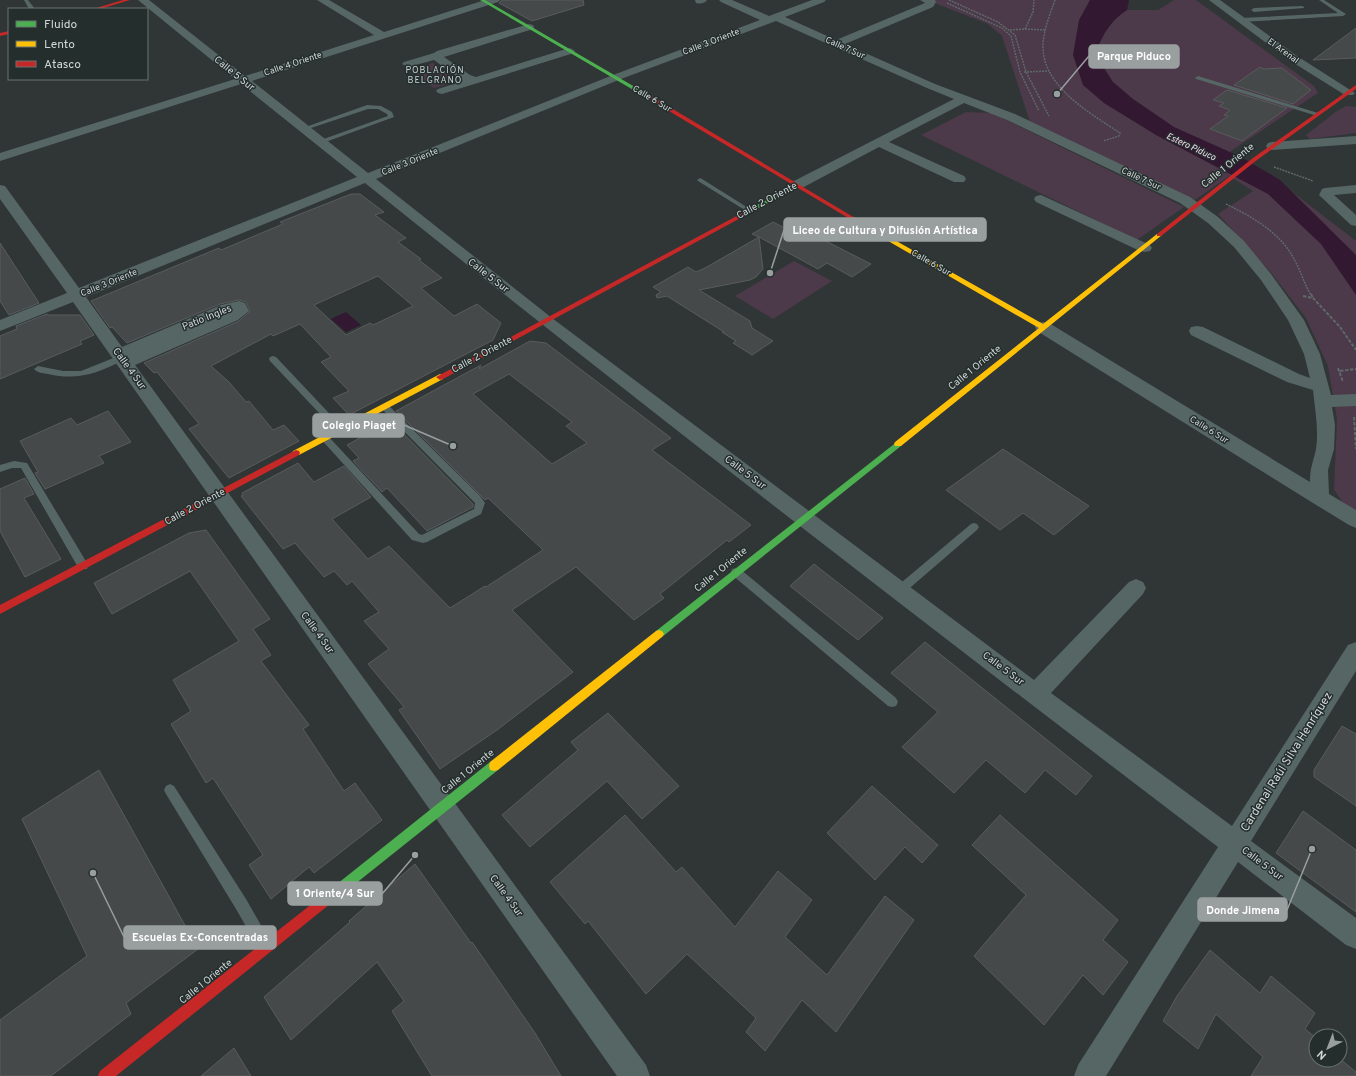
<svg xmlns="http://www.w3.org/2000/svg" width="1356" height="1076" viewBox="0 0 1356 1076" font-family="Overpass,sans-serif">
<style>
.green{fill:#4c394a}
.water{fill:#321830}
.building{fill:#454949;stroke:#585c5c;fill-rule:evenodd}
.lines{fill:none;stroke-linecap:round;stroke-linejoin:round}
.path-far1{stroke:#5e6968;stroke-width:1.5;stroke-dasharray:2 1;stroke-linecap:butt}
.path{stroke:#5e6968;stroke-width:2;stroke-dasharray:3.5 1.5;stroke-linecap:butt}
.lane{fill:#556664;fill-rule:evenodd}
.street{fill:#556664;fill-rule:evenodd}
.fast{fill:#4caf50;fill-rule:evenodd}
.slow{fill:#ffc107;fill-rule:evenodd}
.jam{fill:#c62828;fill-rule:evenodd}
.labels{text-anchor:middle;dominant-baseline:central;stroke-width:3;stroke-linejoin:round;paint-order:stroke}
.far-street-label{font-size:9px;fill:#d1d7d7;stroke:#242e2d}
.far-neighbourhood-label{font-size:9px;letter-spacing:1px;fill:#c5d2d1;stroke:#242e2d}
.far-water-label{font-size:9px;font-style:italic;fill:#fbd7f5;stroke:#242e2d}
.street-label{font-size:10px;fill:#d1d7d7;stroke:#242e2d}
.near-street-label{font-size:12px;fill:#d1d7d7;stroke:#242e2d}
.leader{fill:none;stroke:#999f9e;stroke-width:1.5}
.callout-dot{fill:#999f9e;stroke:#242e2d;stroke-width:1.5}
.callout{fill:#999f9e;stroke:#999f9e;stroke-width:1.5}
.callout-label{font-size:11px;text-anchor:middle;font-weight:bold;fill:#fff}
</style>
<rect width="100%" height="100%" fill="#303635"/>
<g class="green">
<polygon points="927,0 1117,0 1105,12 1093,42 1090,61 1106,87 1129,102 1112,88 1097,62 1094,48 1099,38 1118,16 1127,10 1158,10 1174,0 1196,0 1314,86 1318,93 1228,153 1218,149 1281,183 1356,241 1356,511 1344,504 1334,490 1337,419 1328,366 1306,318 1272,274 1218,214 1253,191 1229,176 1195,200 1030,122 1002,36 988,24"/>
<polygon points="433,63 459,81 434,88 409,70"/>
<polygon points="1346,106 1356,107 1356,133 1310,139 1306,135 1337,111"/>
<polygon points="966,112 992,113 1184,207 1137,240 921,135"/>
<polygon points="794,261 832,281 773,319 735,296"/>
</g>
<g class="water">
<path d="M 1090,0 L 1129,0 L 1127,10 C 1109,22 1103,35 1095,54 L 1113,82 L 1133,99 L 1174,127 L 1241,157 L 1280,180 L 1356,255 L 1356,295 L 1321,244 L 1268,194 L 1156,135 L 1104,103 L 1083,85 L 1073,55 L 1079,20 Z"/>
<polygon points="346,312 361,325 346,332 331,319"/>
</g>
<g class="building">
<polygon points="502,0 583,0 584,5 532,21 499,3"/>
<polygon points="1356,28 1356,58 1313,60"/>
<polygon points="1260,67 1263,69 1282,68 1311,90 1293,104 1234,85"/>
<polygon points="1227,90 1287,108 1242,141 1210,129 1228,116 1224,115 1230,110 1219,106 1224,103 1213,100"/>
<path d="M 351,194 L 360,194 L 384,212 L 375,215 L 406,238 L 398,242 L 421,259 L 419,260 L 442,278 L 421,288 L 454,316 L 477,304 L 501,323 L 493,340 L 349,415 L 333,398 L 349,391 L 321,362 L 331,357 L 300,324 L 273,336 L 271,334 L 211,366 L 229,382 L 246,402 L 249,401 L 273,430 L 284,425 L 299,441 L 229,478 L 189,429 L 199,424 L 157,372 L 154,373 L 144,363 L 239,321 L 250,311 L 246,302 L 239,300 L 220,304 L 127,343 L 112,327 L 110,328 L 91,301 L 219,248 L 221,250 L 283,224 L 280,222 ZM 378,276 L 413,306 L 373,325 L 370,323 L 346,335 L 314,305 Z"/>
<polygon points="773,222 789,230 796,226 871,264 852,277 827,263 818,269 759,237 763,269 756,277 750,280 699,290 745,318 750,321 752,328 773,341 752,355 733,343 736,341 722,332 724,332 667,296 657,298 656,295 661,292 653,287 688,267 696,272 705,268 759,237 752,234"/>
<polygon points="0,243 39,303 9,315 0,301"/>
<polygon points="47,314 48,315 80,315 94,335 80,341 82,344 0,379 0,336 17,329 16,326"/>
<path d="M 530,341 L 546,343 L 671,438 L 652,450 L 751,525 L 729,542 L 727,540 L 660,594 L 664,598 L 634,620 L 576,567 L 512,610 L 573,672 L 497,730 L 440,769 L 399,710 L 404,707 L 368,664 L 389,649 L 364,621 L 379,612 L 352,581 L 347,585 L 334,571 L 324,577 L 295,543 L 283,549 L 241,496 L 243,495 L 242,493 L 298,463 L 314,482 L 344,466 L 371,497 L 332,519 L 368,559 L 389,546 L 450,608 L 485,586 L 486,587 L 543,550 L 488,498 L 485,500 L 396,411 L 481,365 L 479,369 ZM 509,374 L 572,422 L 566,426 L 587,443 L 552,464 L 473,394 Z"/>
<polygon points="108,411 131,442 99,456 104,463 45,489 35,473 38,472 20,441 71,418 77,425"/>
<polygon points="386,416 473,504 473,507 427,531 387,488 382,492 353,461 359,458 347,445 367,434 362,429"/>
<polygon points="1003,449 1089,506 1054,535 1023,513 1000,530 946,490"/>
<polygon points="25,478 34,494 24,498 61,559 25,577 0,531 0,489"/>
<polygon points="206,530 270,619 253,629 271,655 261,661 309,725 303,729 344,791 355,783 382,820 314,873 309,867 271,899 249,865 263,855 213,778 206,783 171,724 191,711 173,680 239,641 190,571 112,614 94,583 189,533"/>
<polygon points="814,564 883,618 858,640 790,586"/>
<polygon points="925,642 1092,776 1076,795 1045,770 1025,793 986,760 954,793 902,747 938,712 891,673"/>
<polygon points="608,713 679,786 642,819 607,781 530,847 502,815 578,750 571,742"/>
<polygon points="1342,726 1356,734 1356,806 1314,777 1314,770"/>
<polygon points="99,770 198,949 126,1003 131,1014 51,1076 0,1076 0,1020 87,956 22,819"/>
<polygon points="872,786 938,845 922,863 905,847 875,880 827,833"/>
<polygon points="1303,811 1356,850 1356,912 1276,853"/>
<polygon points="625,815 676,872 682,867 735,927 778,871 812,900 785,937 827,975 885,896 914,920 836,1032 802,1000 765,1051 746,1032 756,1018 687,954 646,994 588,921 585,924 550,882"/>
<polygon points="1000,815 1118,920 1103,940 1128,962 1103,995 1083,975 1044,1025 974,956 1026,895 972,845"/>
<polygon points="415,864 471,943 472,942 535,1033 561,1076 432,1076 392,1011 404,1001 377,962 291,1040 264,997 350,922 349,921"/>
<polygon points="1210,950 1260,993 1271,976 1315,1013 1305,1029 1316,1038 1316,1060 1340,1060 1340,1059 1356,1072 1356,1076 1251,1076 1263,1057 1216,1014 1198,1049 1163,1021 1177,996"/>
<polygon points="234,1048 251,1076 201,1076"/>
</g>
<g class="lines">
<g class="path-far1">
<polyline points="949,0 998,22 1015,35 1026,72 1049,116"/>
<path d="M 1055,0 C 1050,14 1044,29 1043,44 C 1041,86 1090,113 1120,133 L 1119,136 L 1103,141"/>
<polyline points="947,3 1002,28 1011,36 1020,72 1039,111"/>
<polyline points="1025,29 1045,30"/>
<polyline points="1010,30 1025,29 1033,12 1034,0"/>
<polyline points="1024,72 1049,71"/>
<polyline points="1274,167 1313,181"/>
<path d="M 1226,204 C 1252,217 1280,232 1294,259 C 1301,271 1304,284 1311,295"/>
</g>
<g class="path">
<polyline points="1311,294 1313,298"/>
<polyline points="1303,296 1313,298 1340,327 1356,350"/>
<polyline points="1338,368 1343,382"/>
<polyline points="1340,371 1356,369"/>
<polyline points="1354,417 1356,449"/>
</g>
<g class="lane">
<polygon points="24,0 28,0 35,9 29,9"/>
<polygon points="1319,0 1324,0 1346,14 1343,16 1241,22 1238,20 1241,18 1338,13"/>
<polygon points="1302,6 1304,7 1304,8 1254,12 1251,10 1254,8"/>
<polygon points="1198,76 1318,113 1319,114 1314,115 1196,79 1195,78"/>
<polygon points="367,105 381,106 392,112 394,117 320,144 318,143 318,141 388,116 387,114 378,109 368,109 305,130 300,129"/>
<polygon points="700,178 702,179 753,211 748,212 698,181 697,180"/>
<path d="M 121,355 L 125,358 L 124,360 C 97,373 79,381 48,374 C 43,373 37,373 34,369 L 38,366 L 63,371 L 81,371 Z"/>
<polygon points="273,356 276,357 343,428 344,430 343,432 337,432 270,361 269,359 270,357"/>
<polygon points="385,404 388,405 480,496 485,503 481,514 427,542 423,543 412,540 320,438 325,435 328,436 419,534 422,535 474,509 475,503 474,502 382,409 381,407"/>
<polygon points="14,461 27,463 87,563 88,566 87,569 79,569 21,468 12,468 0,472 0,465"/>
<polygon points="974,523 977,524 979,527 977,530 904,593 900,594 896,593 895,590 896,587 971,524"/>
<polygon points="736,568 740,569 896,698 898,702 896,706 892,707 888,706 732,575 731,572 732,569"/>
<polygon points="170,784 174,786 246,899 270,941 272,946 270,951 265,953 260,951 236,909 166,794 164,790 166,786"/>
</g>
<g class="street">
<path d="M 138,0 L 149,0 L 245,76 L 374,35 L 317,0 L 329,0 L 384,32 L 485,0 L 500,0 L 498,2 L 252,81 L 368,173 L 613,75 L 760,20 L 721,2 L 719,0 L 732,0 L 769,16 L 812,0 L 826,0 L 824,2 L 785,17 L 836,40 L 925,3 L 920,0 L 935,0 L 936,2 L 933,7 L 845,44 L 935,84 L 1015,114 L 1190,197 L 1218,217 L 1244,241 L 1271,274 L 1304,320 L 1320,354 L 1331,395 L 1356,394 L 1356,406 L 1332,407 L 1335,425 L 1334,449 L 1328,470 L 1329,494 L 1356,510 L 1356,528 L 1349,525 L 1313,503 L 1037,331 L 1035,327 L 1037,323 L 1043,322 L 1049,323 L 1310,482 C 1310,467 1313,463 1316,449 C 1319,430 1315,410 1313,390 L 1287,382 L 1191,335 L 1189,331 L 1191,327 L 1197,326 L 1203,327 L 1299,374 L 1310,378 L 1304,354 L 1288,320 L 1261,280 L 1234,247 L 1208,223 L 1180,203 L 1007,120 L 964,103 L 889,142 L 964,176 L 966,179 L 964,182 L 954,182 L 879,147 L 802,188 L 792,188 L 790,185 L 792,182 L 954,99 L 927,88 L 776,21 L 621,79 L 376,179 L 552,318 L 1034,680 L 1129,582 L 1136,579 L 1143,582 L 1146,588 L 1143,594 L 1051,693 L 1232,826 L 1348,645 L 1356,642 L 1356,671 L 1251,841 L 1356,918 L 1356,949 L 1346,945 L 1238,862 L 1106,1076 L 1074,1076 L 1078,1065 L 1218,847 C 932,629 646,409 365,183 L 86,297 L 122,347 L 221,305 L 239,301 L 245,303 L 249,311 L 238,320 L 135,365 L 646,1065 L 650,1076 L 617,1076 L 73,302 L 0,331 L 0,320 L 67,293 L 0,199 L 0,185 L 5,186 L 79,288 L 357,177 L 241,84 L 0,161 L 0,153 L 235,79 Z"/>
<path d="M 695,0 L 707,0 C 704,4 700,4 696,3 Z"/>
<polygon points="1209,0 1220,0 1297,56 1355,93 1353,95 1345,95 1289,60"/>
<polygon points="529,24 533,25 534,27 533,29 444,57 470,75 476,77 566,49 570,48 575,51 574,53 442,94 438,93 436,91 438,89 463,81 434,60 408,67 402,64 404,62 434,53 437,51"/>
<polygon points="1356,136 1356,144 1272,150 1268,149 1266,146 1268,143 1272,142"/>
<polygon points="1356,185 1356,193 1334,195 1356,215 1356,226 1351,225 1319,195 1322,189 1325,188"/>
<polygon points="1041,195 1150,245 1152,248 1150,251 1145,252 1140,251 1036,202 1034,199 1036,196"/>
</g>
<g class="fast">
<polygon points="480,0 485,0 647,94 642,95"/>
<polygon points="795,184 800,185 748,214 743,213"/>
<polygon points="898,441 901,442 902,444 901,446 662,637 659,638 656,637 654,634 656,631"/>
<polygon points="494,761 498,762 499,766 498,770 345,892 341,894 337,892 335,888 337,884 490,762"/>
</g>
<g class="slow">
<polygon points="850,217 854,217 1043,324 1157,234 1162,235 901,446 895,446 894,444 895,442 1039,328 850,219"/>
<polygon points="440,374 443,375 443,379 299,455 293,455 292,453 293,451"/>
<polygon points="659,630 662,631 664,634 662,637 498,770 494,771 490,770 489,766 490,762 656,631"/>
</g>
<g class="jam">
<polygon points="123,0 130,0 100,9 93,9"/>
<polygon points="9,31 9,34 0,36 0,33"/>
<polygon points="1356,85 1356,89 1257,160 1161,236 1157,236 1157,234 1253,158"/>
<polygon points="642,93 646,93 855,218 850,219 642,95"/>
<polygon points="746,211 748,212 748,214 443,379 440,380 436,377"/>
<polygon points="296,450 299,451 300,453 299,455 0,614 0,605"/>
<polygon points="341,882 345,884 347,888 345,892 116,1076 98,1076 100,1071 337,884"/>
</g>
</g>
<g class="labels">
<g class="far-street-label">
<text transform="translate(711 42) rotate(-21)">Calle 3 Oriente</text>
<text transform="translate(845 48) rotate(24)">Calle 7 Sur</text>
<text transform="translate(1283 51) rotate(36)">El Arenal</text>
<text transform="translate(293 64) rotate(-18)">Calle 4 Oriente</text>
<text transform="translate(652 99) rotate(31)">Calle 6 Sur</text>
<text transform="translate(410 162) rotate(-22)">Calle 3 Oriente</text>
<text transform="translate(1141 179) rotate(25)">Calle 7 Sur</text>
<text transform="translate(931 263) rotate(30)">Calle 6 Sur</text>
<text transform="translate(109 283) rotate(-22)">Calle 3 Oriente</text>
<text transform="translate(1209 430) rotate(32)">Calle 6 Sur</text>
</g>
<g class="far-neighbourhood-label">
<text x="435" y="70">POBLACIÓN<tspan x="435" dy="10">BELGRANO</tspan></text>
</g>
<g class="far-water-label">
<text transform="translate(1191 147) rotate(25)">Estero Piduco</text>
</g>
<g class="street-label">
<text transform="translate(234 74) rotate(39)">Calle 5 Sur</text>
<text transform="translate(1228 166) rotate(-39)">Calle 1 Oriente</text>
<text transform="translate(767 201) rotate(-28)">Calle 2 Oriente</text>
<text transform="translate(488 276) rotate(38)">Calle 5 Sur</text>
<text transform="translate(207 318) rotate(-22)">Patio Ingles</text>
<text transform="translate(482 355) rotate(-28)">Calle 2 Oriente</text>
<text transform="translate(975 368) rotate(-39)">Calle 1 Oriente</text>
<text transform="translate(129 369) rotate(54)">Calle 4 Sur</text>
<text transform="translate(745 473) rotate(37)">Calle 5 Sur</text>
<text transform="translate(195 507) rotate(-28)">Calle 2 Oriente</text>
<text transform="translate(721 570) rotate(-39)">Calle 1 Oriente</text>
<text transform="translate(317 633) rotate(54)">Calle 4 Sur</text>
<text transform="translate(1003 669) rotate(37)">Calle 5 Sur</text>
<text transform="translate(468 772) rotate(-39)">Calle 1 Oriente</text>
<text transform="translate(1262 864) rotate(37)">Calle 5 Sur</text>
<text transform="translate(506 896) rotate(54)">Calle 4 Sur</text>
<text transform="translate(206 982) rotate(-39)">Calle 1 Oriente</text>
</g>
<g class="near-street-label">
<text transform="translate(1287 762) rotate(-58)">Cardenal Raúl Silva Henríquez</text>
</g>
</g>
<path class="leader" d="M1057 94L1089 56M770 273L784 230M453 446L404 425M415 855L382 894M1312 849L1287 910M93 873L124 937"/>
<g class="callout-dot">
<circle cx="1057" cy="94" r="4"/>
<circle cx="770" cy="273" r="4"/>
<circle cx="453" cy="446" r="4"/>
<circle cx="415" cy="855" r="4"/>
<circle cx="1312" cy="849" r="4"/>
<circle cx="93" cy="873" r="4"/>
</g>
<g class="callout">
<rect x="1089" y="45" width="90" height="23" rx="4"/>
<rect x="784" y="218" width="202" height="23" rx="4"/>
<rect x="313" y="414" width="91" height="23" rx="4"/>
<rect x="288" y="882" width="94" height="23" rx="4"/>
<rect x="1198" y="898" width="89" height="23" rx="4"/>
<rect x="124" y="926" width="152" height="23" rx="4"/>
</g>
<g class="callout-label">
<text x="1134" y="60">Parque Piduco</text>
<text x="885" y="234">Liceo de Cultura y Difusión Artística</text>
<text x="359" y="429">Colegio Piaget</text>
<text x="335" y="897">1 Oriente/4 Sur</text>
<text x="1243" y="914">Donde Jimena</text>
<text x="200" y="941">Escuelas Ex-Concentradas</text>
</g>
<rect x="8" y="8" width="140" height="72" fill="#242e2d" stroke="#697271"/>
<rect x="16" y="21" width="20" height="6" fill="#4caf50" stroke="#697271"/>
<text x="44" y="28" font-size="12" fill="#d1d7d7">Fluido</text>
<rect x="16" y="41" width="20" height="6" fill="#ffc107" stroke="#697271"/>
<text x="44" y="48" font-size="12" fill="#d1d7d7">Lento</text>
<rect x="16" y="61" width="20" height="6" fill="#c62828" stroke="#697271"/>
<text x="44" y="68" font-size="12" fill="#d1d7d7">Atasco</text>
<g transform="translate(1328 1048) rotate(222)"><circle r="19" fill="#242e2d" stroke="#697271"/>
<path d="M0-3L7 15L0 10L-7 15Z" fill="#999f9e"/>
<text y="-6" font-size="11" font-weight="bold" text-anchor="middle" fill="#d1d7d7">N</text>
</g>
</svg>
